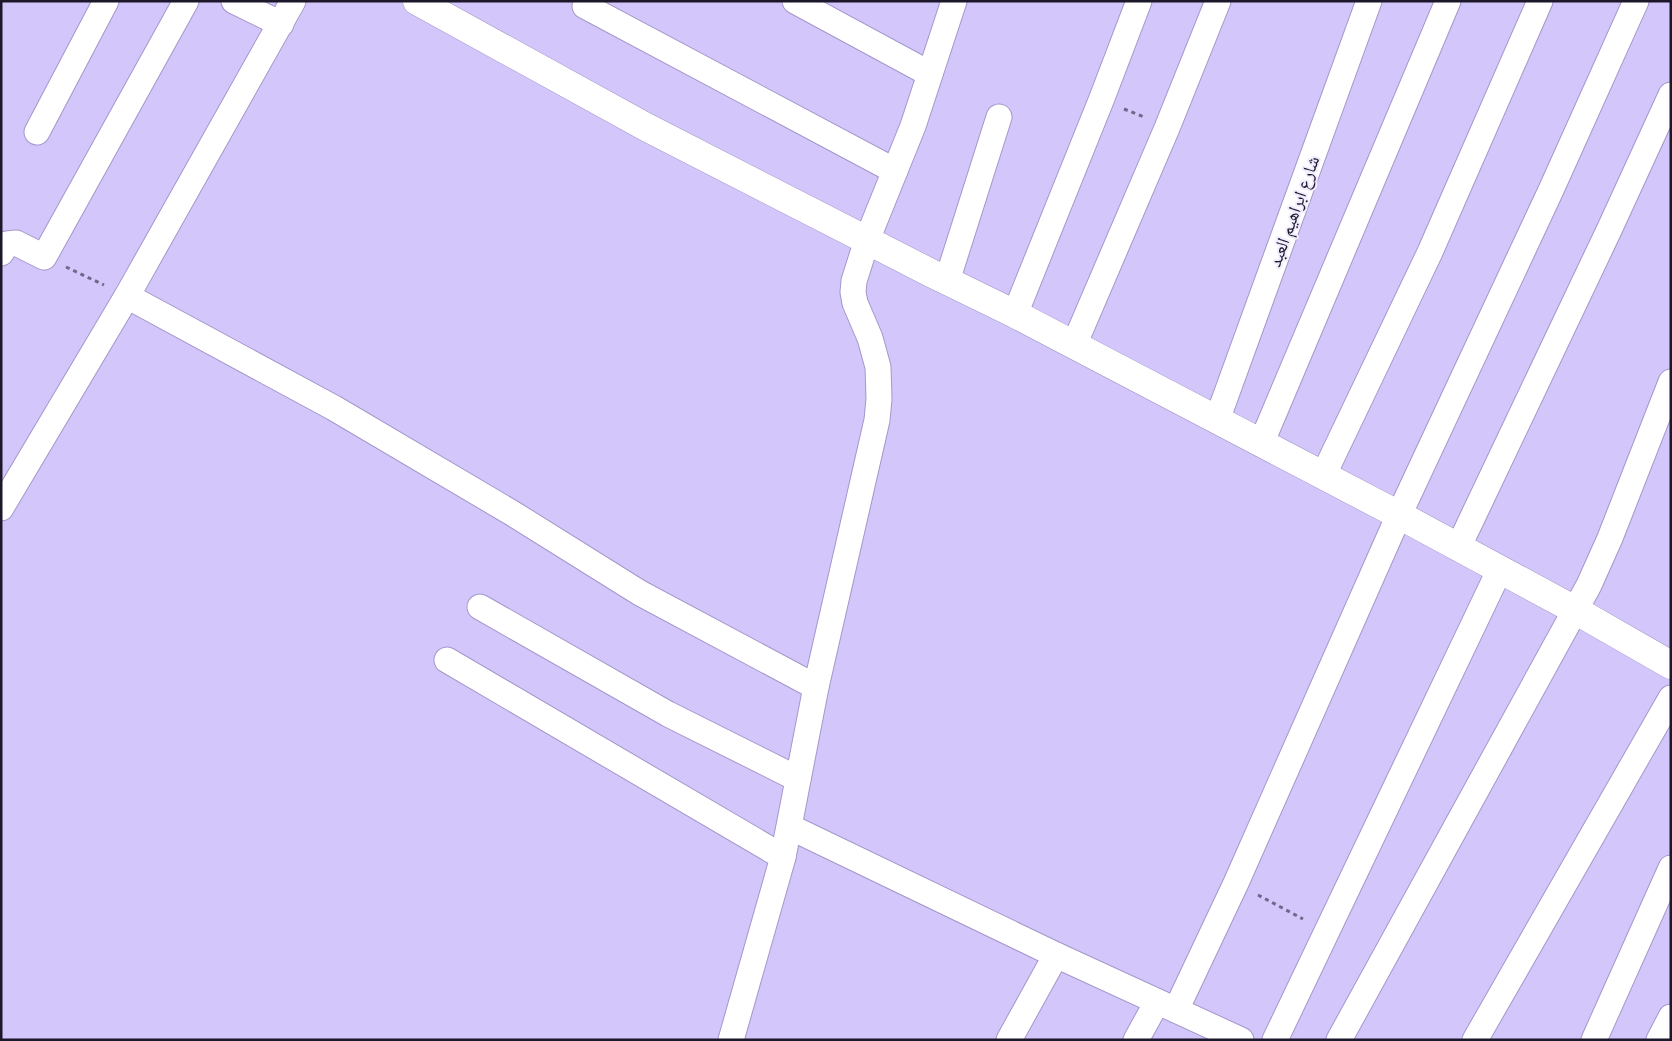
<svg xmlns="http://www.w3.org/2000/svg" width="1672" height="1041" viewBox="0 0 1672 1041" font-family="Manrope,'Noto Naskh Arabic',sans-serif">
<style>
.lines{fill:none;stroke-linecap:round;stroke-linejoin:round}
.minor-casing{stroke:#a497ca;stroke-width:27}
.tertiary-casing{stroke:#a497ca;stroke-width:29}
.path{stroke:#71678b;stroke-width:3;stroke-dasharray:4 4;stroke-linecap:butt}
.minor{stroke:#fff;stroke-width:25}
.tertiary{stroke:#fff;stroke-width:28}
.labels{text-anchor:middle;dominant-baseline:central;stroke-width:4;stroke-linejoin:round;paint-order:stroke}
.street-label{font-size:18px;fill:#1d172b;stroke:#f1edfe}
</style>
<rect width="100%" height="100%" fill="#d3c6fb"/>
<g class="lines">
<g class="minor-casing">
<g id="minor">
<polyline points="234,1 281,24"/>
<polyline points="795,1 930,74"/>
<polyline points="585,6 895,171"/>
<polyline points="37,132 106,1"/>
<polyline points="1,253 7,244 16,243 44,257 186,1"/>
<polyline points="947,281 999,117"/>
<polyline points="127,296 334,408 512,513 640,593 816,687"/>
<polyline points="1015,314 1102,98 1139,1"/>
<polyline points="1074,345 1167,128 1218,1"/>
<polyline points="1217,420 1369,1"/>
<polyline points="1261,444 1448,1"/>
<polyline points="1323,476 1430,252 1540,1"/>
<polyline points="1,508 127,296 293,1"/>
<polyline points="1458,548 1610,228 1671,95"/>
<polyline points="480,607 668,714 798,779"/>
<polyline points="447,660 783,857"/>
<polyline points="790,827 1056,955 1241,1040"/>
<polyline points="1176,1010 1236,883 1399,515 1551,190 1636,1"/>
<polyline points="731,1040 783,857 816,687 877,420 879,399 878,367 870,338 855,303 853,292 854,281 867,240 913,126 954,1"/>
<polyline points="1009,1040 1056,955"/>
<polyline points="1136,1040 1157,1002"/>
<polyline points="1275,1040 1500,569"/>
<polyline points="1339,1040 1589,585 1610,538 1671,382"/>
<polyline points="1475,1040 1671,698"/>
<polyline points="1594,1040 1671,868"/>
<polyline points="1659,1040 1671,1017"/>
</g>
</g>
<g class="tertiary-casing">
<polyline id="tertiary" points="417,1 646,127 929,272 1015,314 1399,515 1575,610 1671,665"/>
</g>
<g class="path">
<polyline points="1124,109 1144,117"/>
<polyline points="66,267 104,285"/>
<polyline points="1258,895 1303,919"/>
</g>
<use href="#minor" class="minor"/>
<use href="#tertiary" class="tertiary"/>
</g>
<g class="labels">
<g class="street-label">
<text transform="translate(1293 211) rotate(-70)">شارع ابراهيم العبد</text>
</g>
</g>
<rect width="1672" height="1041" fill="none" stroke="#1d172b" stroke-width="5"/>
</svg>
